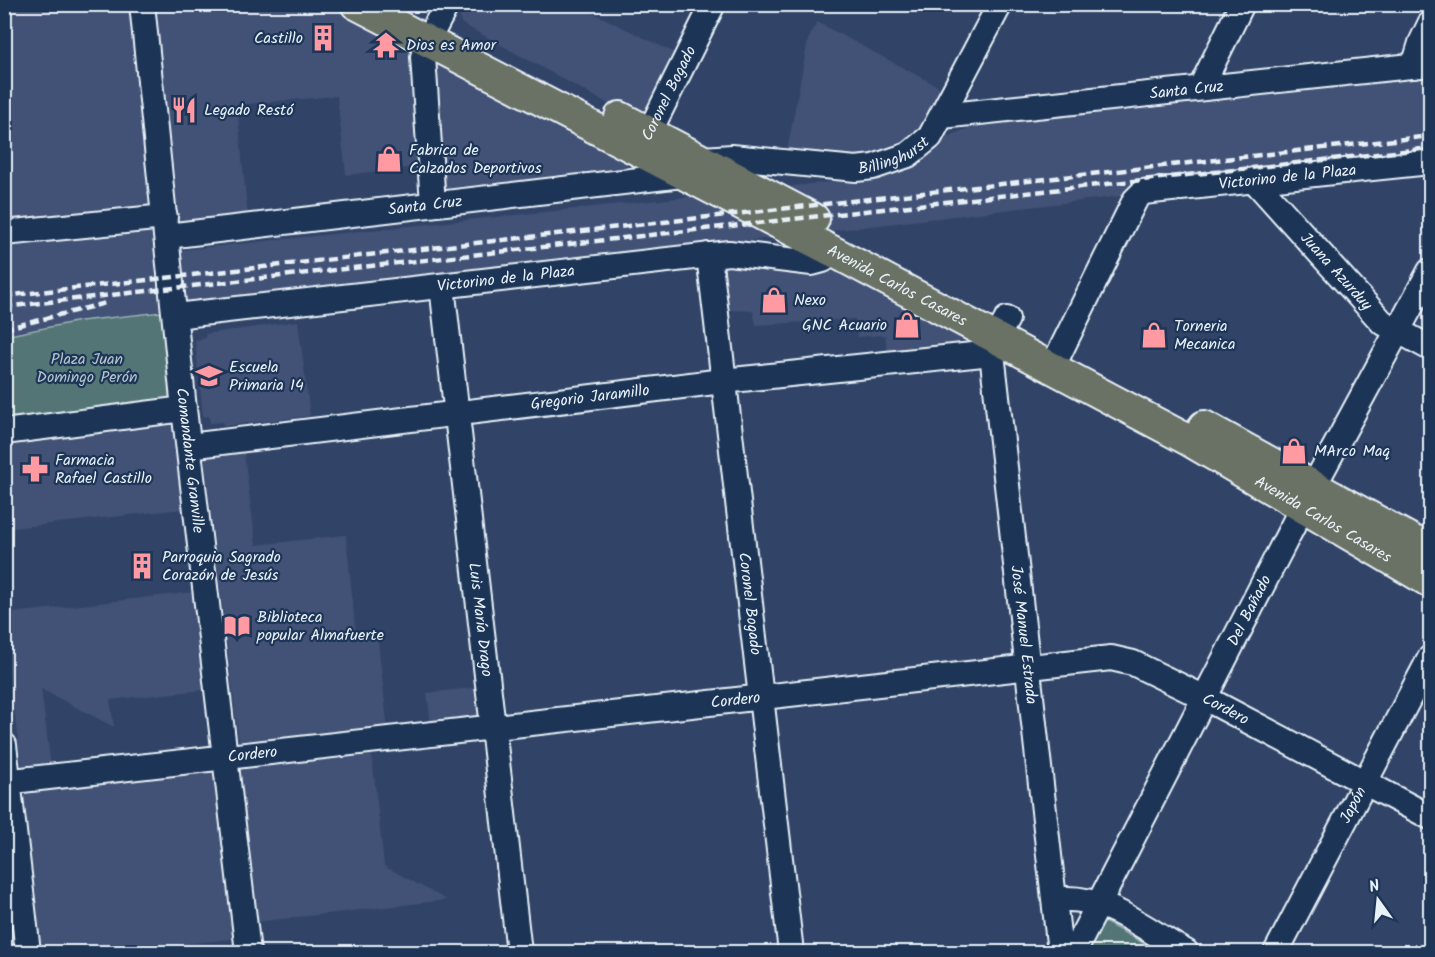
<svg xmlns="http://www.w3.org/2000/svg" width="1435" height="957" viewBox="0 0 1435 957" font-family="Kalam,sans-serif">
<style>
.built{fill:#425176}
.green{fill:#527474;stroke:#9db2b6;stroke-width:1.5}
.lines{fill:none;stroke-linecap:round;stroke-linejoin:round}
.minor-casing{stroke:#e8f1f8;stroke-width:28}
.major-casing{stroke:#e8f1f8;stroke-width:34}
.minor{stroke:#1d3557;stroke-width:24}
.major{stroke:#6b7165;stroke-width:30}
.rail{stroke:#e8f1f8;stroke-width:4.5;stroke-dasharray:9 4.5;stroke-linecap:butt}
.labels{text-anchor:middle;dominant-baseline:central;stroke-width:4.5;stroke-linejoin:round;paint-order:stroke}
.poi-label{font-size:16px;fill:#e8f1f8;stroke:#1d3557;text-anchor:start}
.street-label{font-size:16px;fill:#e8f1f8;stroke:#1d3557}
.park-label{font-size:16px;fill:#b4c5ca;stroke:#1d3557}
</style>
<rect width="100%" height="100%" fill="#314468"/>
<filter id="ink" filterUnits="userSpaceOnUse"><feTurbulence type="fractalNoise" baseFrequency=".0167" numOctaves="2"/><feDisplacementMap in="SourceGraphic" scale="12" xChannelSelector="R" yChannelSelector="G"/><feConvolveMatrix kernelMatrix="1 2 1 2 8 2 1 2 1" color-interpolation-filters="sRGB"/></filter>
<g filter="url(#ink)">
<g class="built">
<polygon points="458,4 581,5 581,7 677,54 648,112 634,118 461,23"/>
<polygon points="5,5 136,5 157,195 151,207 5,225"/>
<polygon points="150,5 337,5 409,42 424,166 346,175 337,96 237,105 248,219 183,224 175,216"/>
<polygon points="817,22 945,90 921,138 863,161 787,151 808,40"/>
<polygon points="437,62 627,161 625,169 619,175 441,193 431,68"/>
<polygon points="1430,72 1430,159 80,321 5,336 4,243 155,223 162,252 879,177 941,140 975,125"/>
<polygon points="745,259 846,274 957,330 961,341 960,348 888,357 885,335 857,337 855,319 756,325 753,311 726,310 722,264"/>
<polygon points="298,321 310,416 224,426 223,422 210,423 209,416 203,417 195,340 206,338 205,334"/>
<polygon points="173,421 192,508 5,529 4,437"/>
<polygon points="243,446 256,545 346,535 356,635 377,633 388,731 239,744 204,456"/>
<polygon points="202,591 212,689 110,700 114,727 41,689 51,767 22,768 5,646 4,614"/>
<polygon points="481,687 482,717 431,726 427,693"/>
<polygon points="371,748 384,866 447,900 256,922 239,778 240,767"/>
<polygon points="217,770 240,938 140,949 139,952 38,952 21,799 24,788"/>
<polygon points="4,800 21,952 5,952"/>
</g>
<g class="green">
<polygon points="162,312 174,406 10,426 5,379 4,336 80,321"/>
<polygon points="1099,919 1160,952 1084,952"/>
</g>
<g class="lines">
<g class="minor-casing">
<g id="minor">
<path id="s1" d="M 142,4 L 184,409 L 248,952"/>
<polyline points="1414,66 1421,43 1430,24"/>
<polyline points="1201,87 1242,4"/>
<path id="s2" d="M 942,116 L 1430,64"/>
<path id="s3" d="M 642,147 L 713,4"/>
<path id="s4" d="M 703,159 L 732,157 L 856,169 L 873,167 L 908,155 L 930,137 L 1000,4"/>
<path id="s5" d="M 1254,180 L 1382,322 L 1430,348"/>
<polyline points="433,204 423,57 428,40 447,4"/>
<polyline points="4,233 165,217"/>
<path id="s6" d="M 167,236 L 682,175"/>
<path id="s7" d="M 709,255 L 791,952"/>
<path id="s8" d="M 442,286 L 519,952"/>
<path id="s9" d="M 175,316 L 729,253 L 812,263 L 823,260 L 834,252"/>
<path id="s10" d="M 1007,319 L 997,337 L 992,353 L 1060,952"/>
<path id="s11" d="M 1052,368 L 1135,200 L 1143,192 L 1430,162"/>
<polyline points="4,432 184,409"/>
<path id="s12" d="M 189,446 L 723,381 L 992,353"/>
<polyline points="4,745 28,952"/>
<path id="s13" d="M 4,782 L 1111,658 L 1133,663 L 1205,698 L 1430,817"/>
<path d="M 1055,900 C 1102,892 1146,930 1186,952"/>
<path id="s14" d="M 1074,952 L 1302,508 L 1430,271"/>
<path id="s15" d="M 1276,952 L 1430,658"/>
</g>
</g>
<g class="major-casing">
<g id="major">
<path id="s16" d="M 356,4 L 834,252 L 1190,441 L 1430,582"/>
<polyline points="620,117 814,219"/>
<polyline points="1204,426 1430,550"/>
</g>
</g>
<use href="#minor" class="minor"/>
<use href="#major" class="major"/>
<g class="rail">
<polyline points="4,296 1430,136"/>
<polyline points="4,307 1430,148"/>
<polyline points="4,329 106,303"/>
</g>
</g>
</g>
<defs>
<g id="building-bare" transform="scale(2.07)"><path d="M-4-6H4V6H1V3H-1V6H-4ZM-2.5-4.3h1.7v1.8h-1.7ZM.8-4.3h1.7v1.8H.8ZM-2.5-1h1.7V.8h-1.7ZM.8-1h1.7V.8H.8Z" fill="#ff9aa2" stroke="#1d3557" stroke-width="2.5" paint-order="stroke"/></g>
<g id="temple-bare" transform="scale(2.07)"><path d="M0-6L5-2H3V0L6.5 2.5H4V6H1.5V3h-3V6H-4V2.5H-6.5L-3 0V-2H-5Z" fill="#ff9aa2" stroke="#1d3557" stroke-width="2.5" paint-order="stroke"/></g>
<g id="restaurant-bare" transform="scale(2.07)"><path d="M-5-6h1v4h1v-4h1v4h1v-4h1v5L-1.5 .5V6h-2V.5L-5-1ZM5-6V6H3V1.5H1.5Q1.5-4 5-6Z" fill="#ff9aa2" stroke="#1d3557" stroke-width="2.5" paint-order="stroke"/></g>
<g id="shop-bare" transform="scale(2.07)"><path d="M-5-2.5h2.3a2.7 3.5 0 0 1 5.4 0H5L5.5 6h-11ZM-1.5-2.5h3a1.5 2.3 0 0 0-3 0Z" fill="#ff9aa2" stroke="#1d3557" stroke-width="2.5" paint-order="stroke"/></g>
<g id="school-bare" transform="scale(2.07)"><path d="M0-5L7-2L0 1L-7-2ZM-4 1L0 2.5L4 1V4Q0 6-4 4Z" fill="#ff9aa2" stroke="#1d3557" stroke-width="2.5" paint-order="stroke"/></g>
<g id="pharmacy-bare" transform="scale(2.07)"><path d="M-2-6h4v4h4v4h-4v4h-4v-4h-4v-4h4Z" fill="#ff9aa2" stroke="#1d3557" stroke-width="2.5" paint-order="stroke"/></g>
<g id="library-bare" transform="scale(2.07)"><path d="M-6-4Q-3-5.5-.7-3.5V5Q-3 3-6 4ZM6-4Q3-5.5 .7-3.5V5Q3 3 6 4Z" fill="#ff9aa2" stroke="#1d3557" stroke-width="2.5" paint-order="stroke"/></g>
</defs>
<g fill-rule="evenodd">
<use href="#building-bare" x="323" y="38"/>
<use href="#temple-bare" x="386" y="45"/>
<use href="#restaurant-bare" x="184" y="110"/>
<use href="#shop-bare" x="389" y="159"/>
<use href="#shop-bare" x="774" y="300"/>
<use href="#shop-bare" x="907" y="325"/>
<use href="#shop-bare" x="1154" y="335"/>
<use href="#school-bare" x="209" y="376"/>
<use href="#shop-bare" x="1294" y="451"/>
<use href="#pharmacy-bare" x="35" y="469"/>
<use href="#building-bare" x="142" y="566"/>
<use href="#library-bare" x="237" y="626"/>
</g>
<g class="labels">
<g class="poi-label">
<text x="303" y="38" text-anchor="end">Castillo</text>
<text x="406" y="45">Dios es Amor</text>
<text x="204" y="110">Legado Restó</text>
<text x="409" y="150">Fabrica de<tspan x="409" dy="18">Calzados Deportivos</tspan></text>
<text x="794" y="300">Nexo</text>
<text x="887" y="325" text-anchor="end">GNC Acuario</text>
<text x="1174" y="326">Torneria<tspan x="1174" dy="18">Mecanica</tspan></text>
<text x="229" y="367">Escuela<tspan x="229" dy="18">Primaria 14</tspan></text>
<text x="1314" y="451">MArco Maq</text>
<text x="55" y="460">Farmacia<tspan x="55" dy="18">Rafael Castillo</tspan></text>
<text x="162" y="557">Parroquia Sagrado<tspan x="162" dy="18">Corazón de Jesús</tspan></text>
<text x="257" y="617">Biblioteca<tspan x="257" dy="18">popular Almafuerte</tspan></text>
</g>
<g class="street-label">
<text stroke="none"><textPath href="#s2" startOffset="246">Santa Cruz</textPath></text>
<text stroke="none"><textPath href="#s3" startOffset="60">Coronel Bogado</textPath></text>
<text stroke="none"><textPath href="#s4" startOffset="194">Billinghurst</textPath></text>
<text stroke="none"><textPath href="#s11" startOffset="344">Victorino de la Plaza</textPath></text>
<text stroke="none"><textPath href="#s6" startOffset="260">Santa Cruz</textPath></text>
<text stroke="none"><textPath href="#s5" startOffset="123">Juana Azurduy</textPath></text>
<text stroke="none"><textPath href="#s9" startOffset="333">Victorino de la Plaza</textPath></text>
<text stroke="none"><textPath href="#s16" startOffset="610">Avenida Carlos Casares</textPath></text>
<text stroke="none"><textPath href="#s12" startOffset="404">Gregorio Jaramillo</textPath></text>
<text stroke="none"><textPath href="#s1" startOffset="459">Comandante Granville</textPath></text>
<text stroke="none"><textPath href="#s16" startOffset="1096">Avenida Carlos Casares</textPath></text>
<text stroke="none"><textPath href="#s7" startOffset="351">Coronel Bogado</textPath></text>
<text stroke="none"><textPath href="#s14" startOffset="384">Del Bañado</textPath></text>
<text stroke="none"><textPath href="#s8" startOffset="336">Luis María Drago</textPath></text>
<text stroke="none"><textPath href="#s10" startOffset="321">José Manuel Estrada</textPath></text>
<text stroke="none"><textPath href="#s13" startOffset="736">Cordero</textPath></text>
<text stroke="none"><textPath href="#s13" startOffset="1240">Cordero</textPath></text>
<text stroke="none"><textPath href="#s13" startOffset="250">Cordero</textPath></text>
<text stroke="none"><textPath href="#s15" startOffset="166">Japón</textPath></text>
</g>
<g class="park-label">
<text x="87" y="359">Plaza Juan<tspan x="87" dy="18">Domingo Perón</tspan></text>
</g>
</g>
<rect width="1435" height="957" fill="none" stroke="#1d3557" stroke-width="24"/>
<rect x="12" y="12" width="1411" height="933" fill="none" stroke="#e8f1f8" stroke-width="2" filter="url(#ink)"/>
<g transform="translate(1378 900) rotate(345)" stroke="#1d3557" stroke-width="4.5" paint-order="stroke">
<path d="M0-4.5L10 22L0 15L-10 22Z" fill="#e8f1f8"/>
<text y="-9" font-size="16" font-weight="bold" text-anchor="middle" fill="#e8f1f8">N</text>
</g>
</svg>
